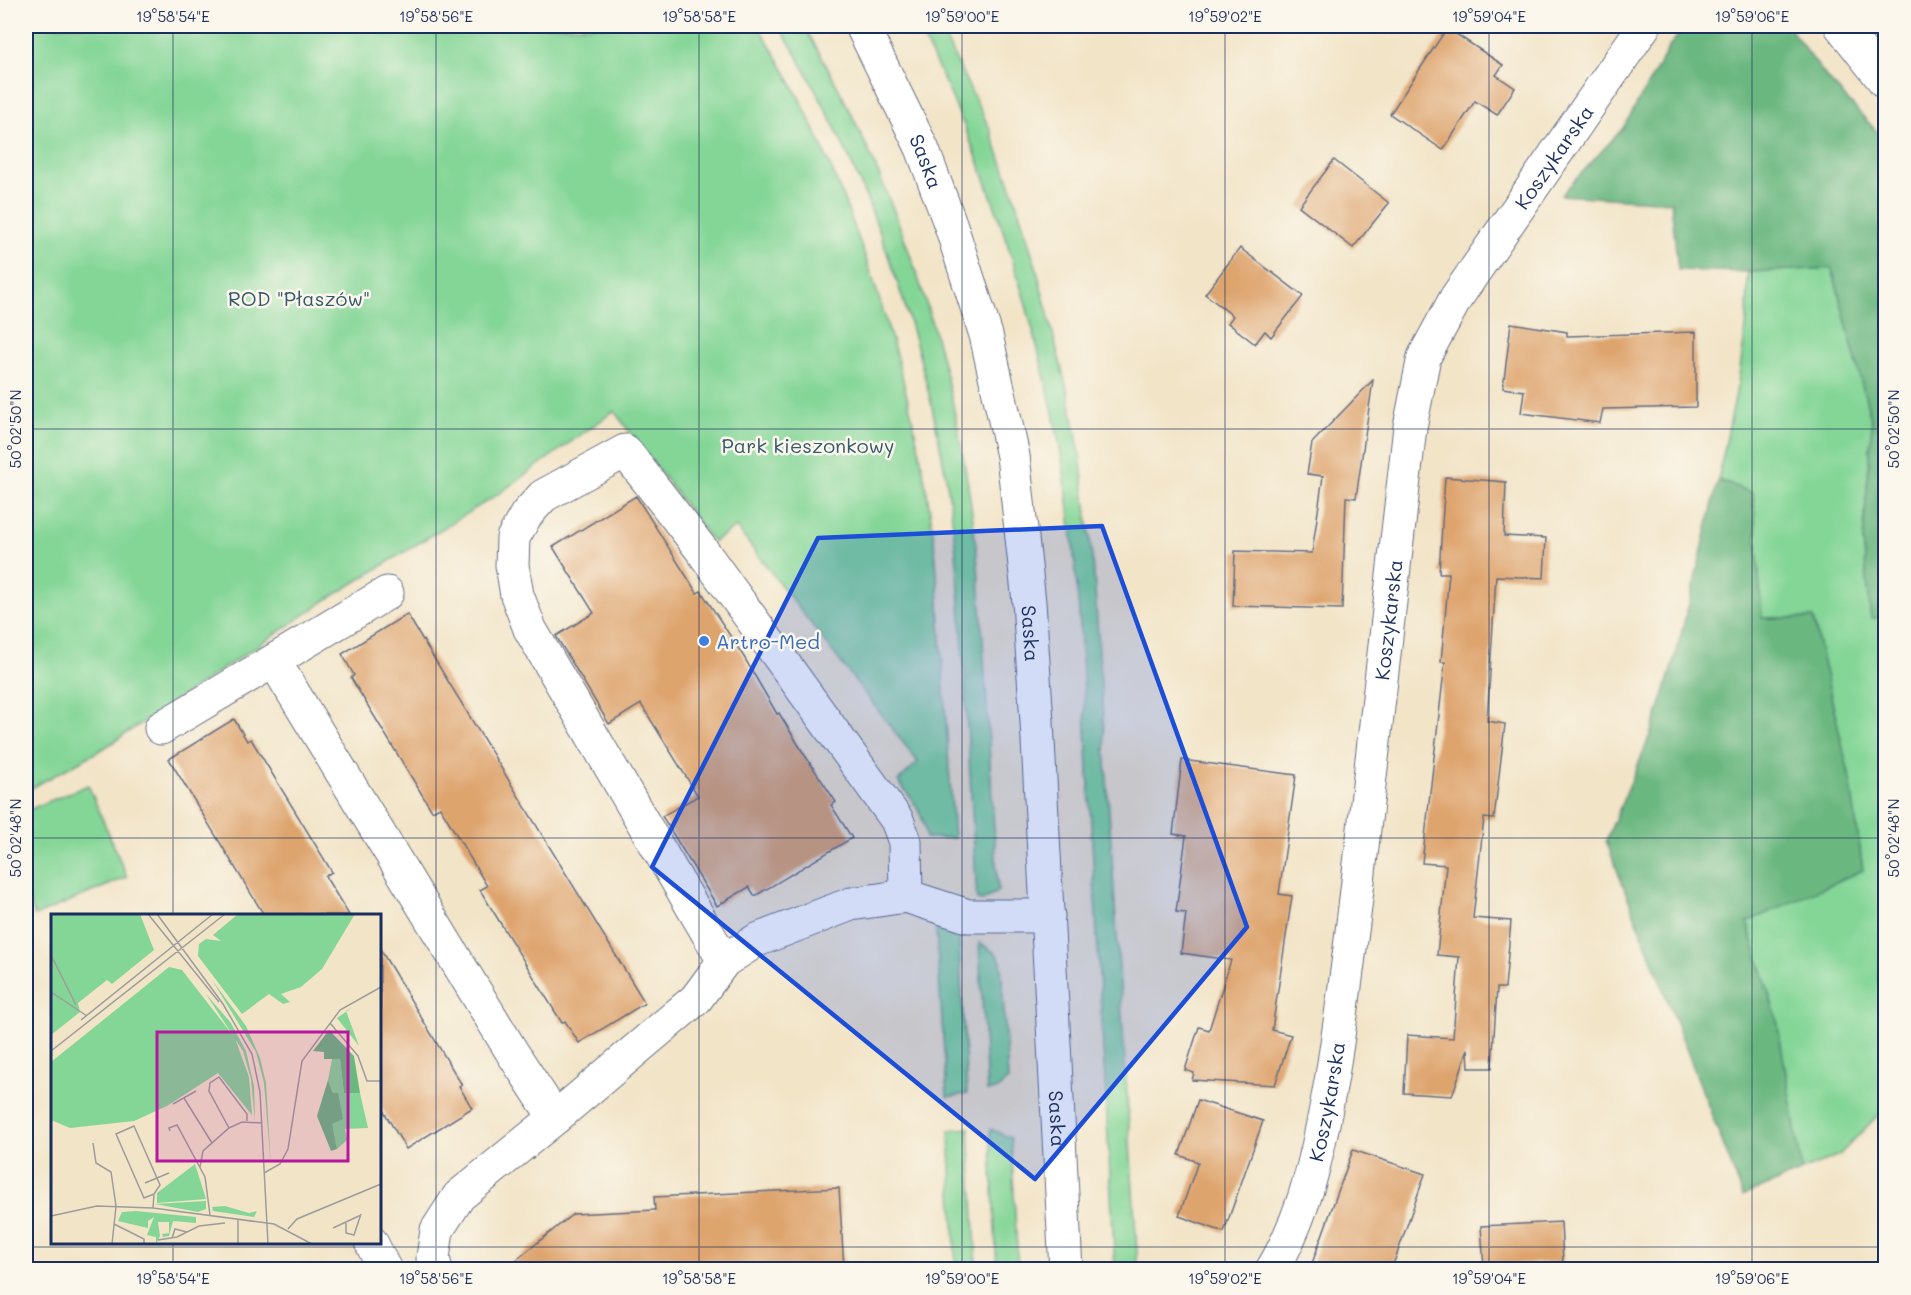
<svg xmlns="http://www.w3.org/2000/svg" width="1911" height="1295" viewBox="0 0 1911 1295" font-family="Mali,sans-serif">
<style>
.green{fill:#84d697;stroke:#50827a;stroke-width:1.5}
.forest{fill:#6bb780;stroke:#43736f;stroke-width:1.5}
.building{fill:#dea46e}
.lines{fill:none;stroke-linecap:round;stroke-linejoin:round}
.minor-casing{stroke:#666e83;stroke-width:35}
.minor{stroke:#fff;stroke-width:33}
.marked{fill:#1d4ed8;fill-opacity:0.2;stroke:#1d4ed8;stroke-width:4.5;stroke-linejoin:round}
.ticks{fill:none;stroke:#1b2f5e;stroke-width:1.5;stroke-opacity:0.45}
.shop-dot{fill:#3f7fe0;stroke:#fbf7ec;stroke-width:2}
.labels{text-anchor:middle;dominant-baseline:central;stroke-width:5;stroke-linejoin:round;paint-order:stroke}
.street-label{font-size:20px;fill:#1b2f5e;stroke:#fbf7ec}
.park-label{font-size:20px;fill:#35596c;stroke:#fbf7ec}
.shop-label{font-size:20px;fill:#366cbe;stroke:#fbf7ec;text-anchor:start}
.inset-road{fill:none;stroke:#9c9c9d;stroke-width:1.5}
.view{fill:#b5179e;fill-opacity:0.15;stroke:#b5179e;stroke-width:3}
.inset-edge{fill:none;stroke:#1b2f5e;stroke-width:3}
.neatline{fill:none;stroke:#1b2f5e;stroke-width:2}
.ticks-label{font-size:15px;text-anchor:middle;fill:#1b2f5e}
</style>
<rect width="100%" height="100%" fill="#fbf7ec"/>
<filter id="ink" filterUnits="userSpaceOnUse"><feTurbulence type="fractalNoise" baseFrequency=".0167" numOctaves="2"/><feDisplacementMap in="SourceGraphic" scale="12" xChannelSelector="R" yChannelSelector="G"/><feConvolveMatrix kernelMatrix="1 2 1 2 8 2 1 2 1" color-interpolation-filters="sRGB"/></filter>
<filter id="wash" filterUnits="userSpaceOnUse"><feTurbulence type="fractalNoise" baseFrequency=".008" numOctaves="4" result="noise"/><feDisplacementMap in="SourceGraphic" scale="24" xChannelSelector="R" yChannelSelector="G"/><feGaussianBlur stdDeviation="1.35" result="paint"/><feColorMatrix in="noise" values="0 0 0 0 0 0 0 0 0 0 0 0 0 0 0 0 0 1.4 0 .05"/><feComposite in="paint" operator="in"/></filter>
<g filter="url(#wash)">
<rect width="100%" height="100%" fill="#f2e4c7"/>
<g class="green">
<path d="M 26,26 L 758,26 C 802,94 832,166 860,242 C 895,339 921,438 934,540 C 938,573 939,607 941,640 C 945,706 949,772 954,838 L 926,838 C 925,814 912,799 898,781 L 918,762 L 736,527 L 713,542 L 614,411 L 497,495 L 328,599 L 104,748 L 26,791 Z"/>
<path d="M 779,26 L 804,26 C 897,184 957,364 976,547 C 981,589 982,632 985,674 C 989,746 993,819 998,891 L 982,901 L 977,900 C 973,823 968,745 964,668 C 960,603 957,537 945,472 C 918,317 862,160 779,26 Z"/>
<path d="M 917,26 L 939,26 L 990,129 L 1014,195 L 1035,263 L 1068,393 L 1080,454 L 1094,574 L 1138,1269 L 1115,1269 C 1107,1121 1099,972 1091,823 C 1084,703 1081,579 1062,460 C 1053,406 1039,351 1024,298 C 996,202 964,115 917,26 Z"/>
<polygon points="1832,268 1872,423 1863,541 1871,618 1885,617 1886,974 1878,976 1885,1009 1886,1107 1839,1155 1802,1171 1777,1020 1747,921 1863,870 1850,779 1813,618 1762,618 1753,493 1718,480 1738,383 1747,321 1748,272"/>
<polygon points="88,785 127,877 35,916 26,893 26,811"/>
<polygon points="936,930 959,939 967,1094 947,1097"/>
<polygon points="979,943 996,953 1001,962 1008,1080 996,1090 987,1091"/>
<polygon points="969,1128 977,1269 956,1269 949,1130"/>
<polygon points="990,1129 1011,1138 1018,1269 997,1269"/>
</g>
<g class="forest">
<polygon points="1686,26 1788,26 1827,78 1885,140 1885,617 1871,618 1863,541 1872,423 1832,268 1748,272 1678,270 1671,202 1561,195 1623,128 1671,44"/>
<path d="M 1718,480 L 1753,493 L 1762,618 L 1813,618 L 1850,779 L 1863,870 L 1747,922 L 1777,1020 L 1802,1171 L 1743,1196 L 1606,841 C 1622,800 1642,760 1656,718 C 1682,640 1700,560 1718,480 Z"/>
</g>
<g id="blocks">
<g class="building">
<polygon points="1447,28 1503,65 1496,75 1515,88 1497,115 1475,101 1443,150 1390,114"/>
<polygon points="1334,160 1389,203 1353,248 1299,206"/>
<polygon points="1240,248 1303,296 1271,337 1265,331 1255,344 1228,323 1233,316 1205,294"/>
<polygon points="1511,323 1567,332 1567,336 1696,332 1696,407 1603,409 1600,423 1521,413 1524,391 1503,388"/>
<polygon points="1373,380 1356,498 1346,497 1342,609 1233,606 1235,551 1312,553 1323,476 1307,474 1312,443"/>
<polygon points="1445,477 1506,482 1504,536 1546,538 1544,578 1496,576 1487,721 1505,724 1494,819 1484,818 1473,918 1511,921 1505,988 1497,988 1492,1068 1469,1068 1468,1049 1452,1096 1404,1093 1407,1035 1453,1038 1459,957 1437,955 1446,865 1422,863 1445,662 1441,662 1449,573 1439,573"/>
<polygon points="636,496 697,593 701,591 744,657 777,714 779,713 804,754 836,802 831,805 852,838 755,896 749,887 717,906 662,816 698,796 641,704 609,724 556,636 594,613 553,547"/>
<polygon points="407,614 645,1003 579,1043 565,1021 562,1023 480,890 487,886 440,807 432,811 351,678 354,675 342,654"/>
<polygon points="234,719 247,741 251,739 332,872 325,876 349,915 264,915 169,759"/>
<polygon points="1182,760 1296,775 1279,894 1292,896 1272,1030 1291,1035 1275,1085 1192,1080 1194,1073 1185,1070 1199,1027 1209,1030 1231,960 1181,953 1186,913 1176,912 1186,836 1173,834"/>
<polygon points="380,949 462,1085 459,1086 472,1108 406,1149 380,1105"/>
<polygon points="1198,1100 1263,1121 1224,1232 1179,1216 1198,1162 1179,1155"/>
<polygon points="1353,1150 1425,1174 1396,1257 1391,1269 1310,1269"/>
<polygon points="839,1188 844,1269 505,1269 573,1214 655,1210 654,1197"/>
<polygon points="1561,1222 1563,1262 1484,1266 1481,1226"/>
</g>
</g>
</g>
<g filter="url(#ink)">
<use href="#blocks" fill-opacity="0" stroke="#666e83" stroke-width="1.5"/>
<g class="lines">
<g class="minor-casing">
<g id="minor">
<path id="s1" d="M 862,26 L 922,148 L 951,226 L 986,335 L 1013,456 L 1029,602 L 1037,722 L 1066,1270"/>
<polyline points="1841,26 1886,83"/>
<polyline points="274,661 512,1052 555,1118"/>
<polyline points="161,728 387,593"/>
<polyline points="724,961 530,629 517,595 512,565 513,538 526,515 543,496 625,451 701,549 897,820 905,842 906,896"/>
<polyline points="371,1242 385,1270"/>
<polyline points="436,1270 433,1258 437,1230 459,1196 555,1118 696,999 724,961 757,940 851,904 906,896 968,916 1048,916"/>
<path id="s2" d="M 1272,1270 C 1308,1210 1320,1143 1332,1076 C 1343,1006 1352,935 1360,864 C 1377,719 1393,573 1410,427 L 1424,357 L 1456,298 L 1644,26"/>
</g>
</g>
<use href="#minor" class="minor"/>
</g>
</g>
<path class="marked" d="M 1102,526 L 1247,927 L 1035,1179 L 652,867 L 818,538 Z"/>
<path class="ticks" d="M 173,26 L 173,916M 436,26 L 436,1270M 699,26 L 699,1270M 962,26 L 962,1270M 1225,26 L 1225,1270M 1489,26 L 1489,1270M 1752,26 L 1752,1270M 26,429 L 1886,429M 26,838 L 1886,838M 173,1242 L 173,1270M 26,1247 L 1886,1247"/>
<circle class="shop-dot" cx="704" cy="641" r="6"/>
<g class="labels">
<g class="street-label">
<text stroke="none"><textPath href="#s2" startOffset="1168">Koszykarska</textPath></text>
<text stroke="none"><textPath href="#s1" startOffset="150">Saska</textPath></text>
<text stroke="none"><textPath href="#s2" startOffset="664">Koszykarska</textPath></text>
<text stroke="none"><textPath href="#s1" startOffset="636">Saska</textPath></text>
<text stroke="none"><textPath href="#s2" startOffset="178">Koszykarska</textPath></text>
<text stroke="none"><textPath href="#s1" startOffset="1122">Saska</textPath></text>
</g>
<g class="park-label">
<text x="299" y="298">ROD "Płaszów"</text>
<text x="808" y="445">Park kieszonkowy</text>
</g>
<g class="shop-label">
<text x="716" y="641">Artro-Med</text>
</g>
</g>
<g transform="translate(51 914)">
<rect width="330" height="330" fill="#f2e4c7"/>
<path d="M 0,0 L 89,0 L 103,36 L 61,70 L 56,66 L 27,89 L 29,98 L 0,121 ZM 187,0 L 304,0 L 271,55 L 250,73 L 230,80 L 239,88 L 232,90 L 218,80 L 191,100 L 147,42 L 148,30 L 155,25 L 170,27 L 162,21 ZM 118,53 L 131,56 L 184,124 L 198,163 L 201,201 L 167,159 L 116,192 L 83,207 L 19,214 L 0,206 L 0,148 ZM 161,66 L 195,112 L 209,144 L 215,169 L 220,253 L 213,169 L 205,138 ZM 155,80 L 180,109 L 195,137 L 203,172 L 204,208 L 200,165 L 192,137 ZM 302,93 L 295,97 L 308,132 L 286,104 ZM 289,144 L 293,179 L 309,179 L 317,214 L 294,215 L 296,226 L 286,235 L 280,210 L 292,204 L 277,166 L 281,145 ZM 144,250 L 155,285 L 106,289 L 106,279 ZM 155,287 L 155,295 L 147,298 L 104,290 ZM 174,292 L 198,299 L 206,297 L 203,303 L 162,297 L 161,293 ZM 85,297 L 145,303 L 145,309 L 122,307 L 118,322 L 112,323 L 111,320 L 118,319 L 118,308 L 107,308 L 109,322 L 105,330 L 105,323 L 96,321 L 103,303 L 97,307 L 97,314 L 67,307 L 71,298 Z" fill="#84d697"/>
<path d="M 278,116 L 303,142 L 309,179 L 293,179 L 289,145 L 273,145 L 273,138 L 262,137 ZM 277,166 L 282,179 L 287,179 L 292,205 L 281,210 L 286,235 L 280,237 L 266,202 Z" fill="#6bb780"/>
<path class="inset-road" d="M 97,0 L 168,88M 106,0 L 172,90 L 201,140 L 209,178 L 217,330M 0,41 L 25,91M 0,78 L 36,102M 30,106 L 162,0M 279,109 L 307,142 L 316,167 L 330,167M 0,137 L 174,0M 133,184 L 161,229M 122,190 L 145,177M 178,214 L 158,177 L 159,169 L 168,163 L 196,200 L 196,207M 119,217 L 118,214 L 126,211 L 154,263 L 159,301M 42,229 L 45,249 L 60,258 L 65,292 L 61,330M 149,253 L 152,237 L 178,214 L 191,208 L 211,209M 213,259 L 229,250 L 237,235 L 251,147 L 289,96 L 330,73M 94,269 L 118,259M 102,294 L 103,280 L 109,271 L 83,212 L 65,220 L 93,284 L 103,280M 0,302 L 46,292 L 102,294 L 223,310 L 261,330M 295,309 L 295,319 L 303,321 L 310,300M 63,310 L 93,325 L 93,330M 282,314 L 310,301M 237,315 L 246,305 L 330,270M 121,324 L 124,315 L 136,318M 107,326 L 126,323 L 148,312 L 174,309M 187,330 L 187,305"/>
<path class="view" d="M 106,118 L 297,118 L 297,247 L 106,247 Z"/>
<rect width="330" height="330" class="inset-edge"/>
</g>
<rect width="1911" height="1295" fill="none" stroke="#fbf7ec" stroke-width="66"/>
<rect x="33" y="33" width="1845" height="1229" class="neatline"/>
<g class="ticks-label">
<text x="173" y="22">19°58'54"E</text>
<text x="436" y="22">19°58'56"E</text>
<text x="699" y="22">19°58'58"E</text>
<text x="962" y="22">19°59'00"E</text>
<text x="1225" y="22">19°59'02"E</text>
<text x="1489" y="22">19°59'04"E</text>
<text x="1752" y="22">19°59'06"E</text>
<text transform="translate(16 429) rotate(-90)" y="5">50°02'50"N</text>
<text transform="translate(1894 429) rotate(-90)" y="5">50°02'50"N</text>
<text transform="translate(16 838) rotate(-90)" y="5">50°02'48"N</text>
<text transform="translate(1894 838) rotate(-90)" y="5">50°02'48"N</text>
<text x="173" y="1284">19°58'54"E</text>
<text x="436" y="1284">19°58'56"E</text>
<text x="699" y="1284">19°58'58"E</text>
<text x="962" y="1284">19°59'00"E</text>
<text x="1225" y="1284">19°59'02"E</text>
<text x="1489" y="1284">19°59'04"E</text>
<text x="1752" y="1284">19°59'06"E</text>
</g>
</svg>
